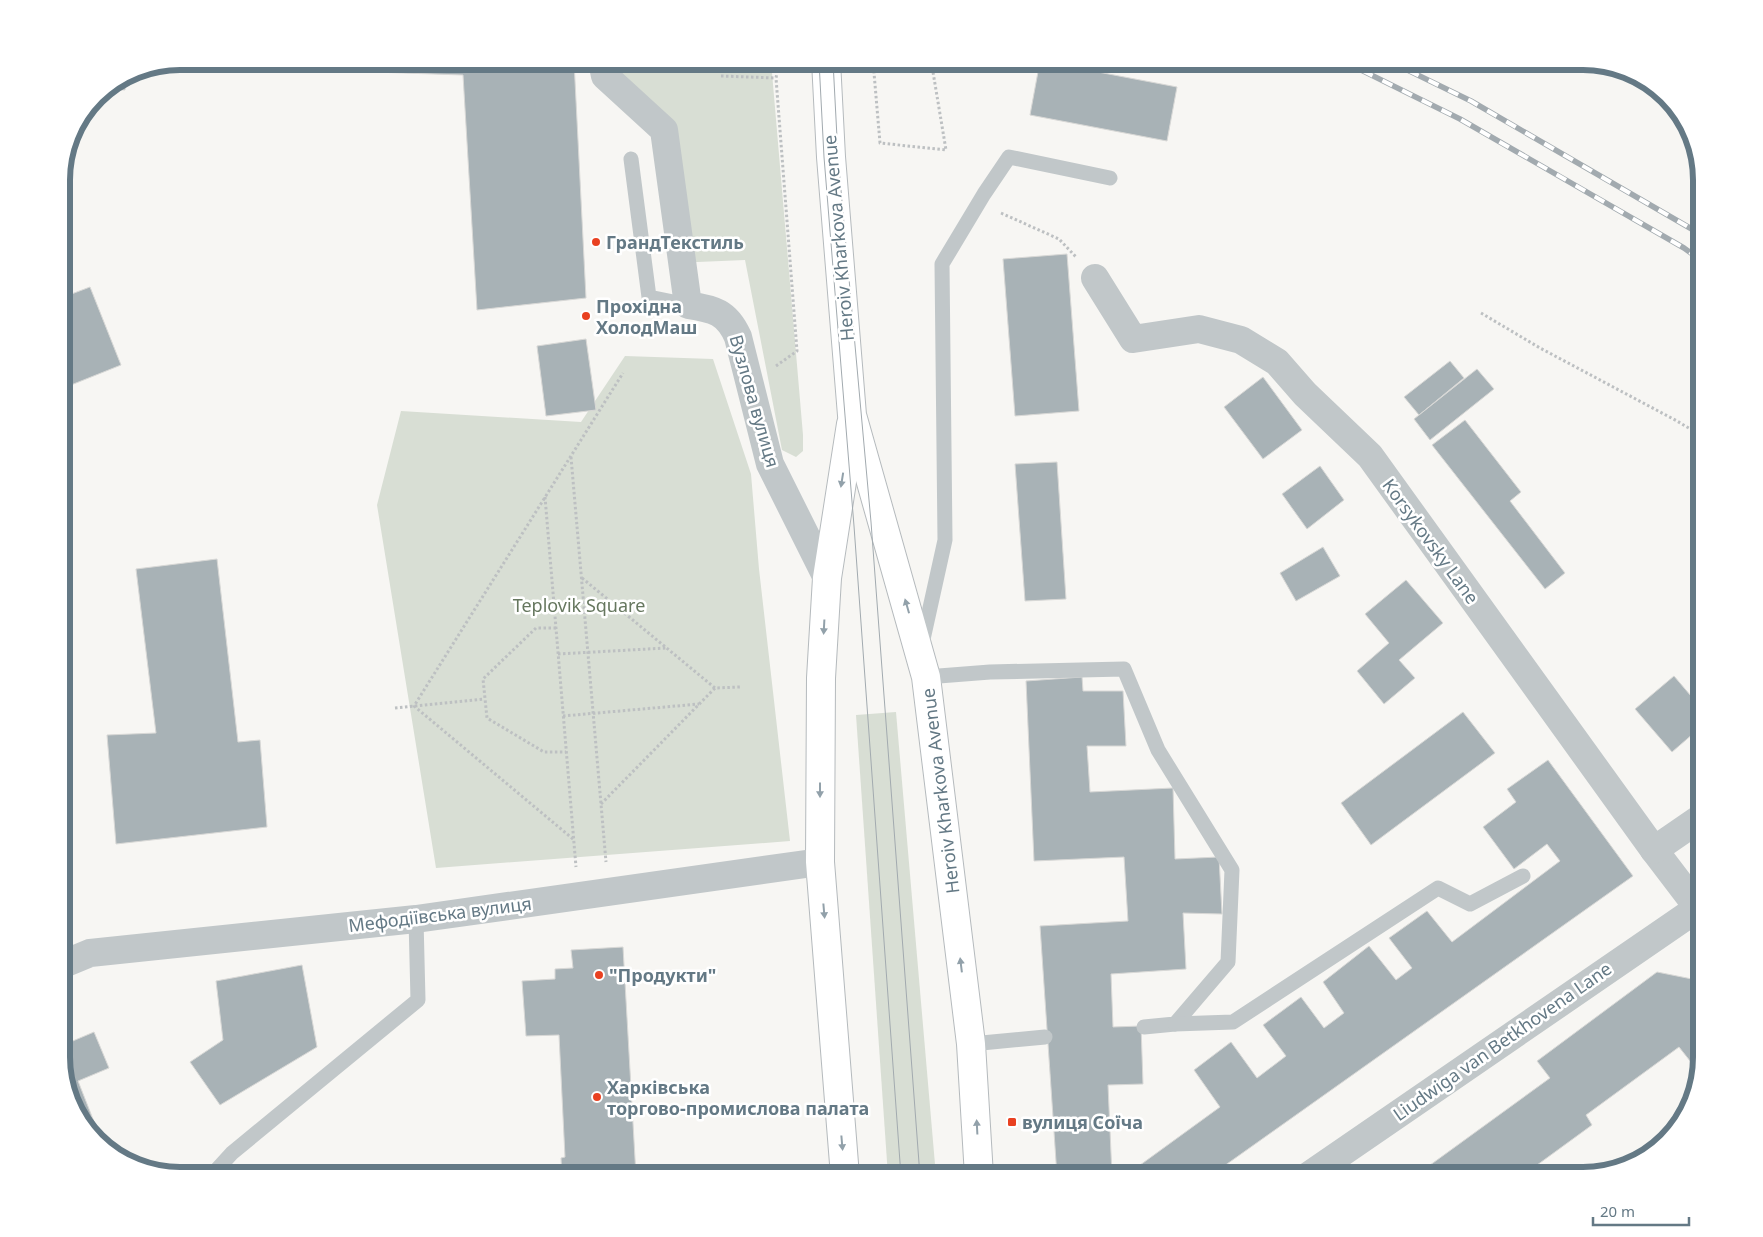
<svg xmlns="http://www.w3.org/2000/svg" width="1763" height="1237" viewBox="0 0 1763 1237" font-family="'Noto Sans',sans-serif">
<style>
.green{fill:#d8ded4}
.building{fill:#a8b2b6;stroke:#d8d8d6}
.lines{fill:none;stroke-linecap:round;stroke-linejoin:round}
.primary-casing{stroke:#b5babd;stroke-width:30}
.path{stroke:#bdc0c2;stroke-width:3;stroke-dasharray:2.5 2.5;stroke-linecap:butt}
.service{stroke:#c1c7c9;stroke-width:15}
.minor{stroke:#c1c7c9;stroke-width:28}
.primary{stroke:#fff;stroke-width:28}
.tram{stroke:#a2aaaf;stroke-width:1}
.rail-casing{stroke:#a2aaaf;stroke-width:5.5}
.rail{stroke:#fff;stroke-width:4;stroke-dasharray:11;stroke-linecap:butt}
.oneway{fill:#92a1aa}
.poi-dot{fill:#e94121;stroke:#fff;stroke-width:2}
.labels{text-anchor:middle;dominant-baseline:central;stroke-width:5;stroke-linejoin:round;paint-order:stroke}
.street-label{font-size:18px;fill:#647985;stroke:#fff}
.poi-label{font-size:18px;font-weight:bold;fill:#647985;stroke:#fff;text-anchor:start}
.park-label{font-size:18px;fill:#66775f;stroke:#fff}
.rim{fill:none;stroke:#647985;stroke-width:6}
</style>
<rect width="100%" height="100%" fill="#f7f6f3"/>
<g class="green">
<polygon points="599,61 771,61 803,435 803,451 796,457 782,450 745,260 674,263 655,115"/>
<polygon points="625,356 713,359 751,474 759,569 790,841 436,868 377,505 401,411 581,422"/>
<polygon points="896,712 936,1176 888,1176 856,715"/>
</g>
<g class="building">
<polygon points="180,61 574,61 586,298 477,310 463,75 163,65"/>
<polygon points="1040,61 1177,87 1167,141 1030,115"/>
<polygon points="126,76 125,90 106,89"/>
<polygon points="1067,254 1079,411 1015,416 1003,259"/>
<polygon points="90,287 121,365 61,389 61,298"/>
<polygon points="586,339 596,410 546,416 537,346"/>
<polygon points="1450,361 1464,378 1419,415 1404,397"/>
<polygon points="1477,369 1494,389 1430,440 1414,419"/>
<polygon points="1263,377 1302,430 1263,459 1224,407"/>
<polygon points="1465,420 1521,492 1510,501 1565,573 1545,589 1432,445"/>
<polygon points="1057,462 1066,599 1025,601 1015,464"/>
<polygon points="1320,466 1344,500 1307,529 1282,494"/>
<polygon points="1323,547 1340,576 1296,601 1280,573"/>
<polygon points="217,559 238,742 260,740 267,827 116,844 107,735 156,733 136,569"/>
<polygon points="1406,580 1443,623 1399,660 1415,678 1384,704 1357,671 1389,643 1365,614"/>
<polygon points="61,660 66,672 61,673"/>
<polygon points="1674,676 1702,709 1702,726 1672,752 1635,709"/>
<polygon points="1082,677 1083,691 1123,691 1126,746 1087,746 1090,792 1173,788 1175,859 1219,857 1222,914 1183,913 1186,969 1111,974 1113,1027 1141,1026 1143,1084 1108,1085 1112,1176 1057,1176 1040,926 1128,921 1124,857 1034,861 1026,681"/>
<polygon points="1463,712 1495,753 1371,845 1341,803"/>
<polygon points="1548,760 1633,876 1210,1176 1125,1176 1220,1107 1194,1070 1231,1042 1257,1078 1286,1056 1263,1025 1301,997 1324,1028 1344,1013 1323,982 1369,946 1396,980 1412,968 1389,938 1427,911 1452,942 1560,861 1547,844 1514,869 1483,827 1516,802 1507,789"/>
<polygon points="623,947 636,1176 562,1176 561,1158 565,1157 559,1035 526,1036 522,981 555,979 555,969 573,968 571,950"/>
<polygon points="302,965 317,1047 220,1105 190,1062 223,1040 216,981"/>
<polygon points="1657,972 1702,981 1702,1058 1698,1071 1679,1047 1586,1115 1592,1125 1522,1176 1415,1176 1550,1078 1537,1061"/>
<polygon points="94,1032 109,1068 78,1081 100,1137 98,1138 77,1116 61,1065 61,1046"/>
</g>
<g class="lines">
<g class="primary-casing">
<g id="primary">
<polyline points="826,61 831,157 852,415 926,677 971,1044 979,1176"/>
<polyline points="845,1176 820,862 821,678 827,578 851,424"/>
</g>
</g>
<g class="path">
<polyline points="873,61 880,143 946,150 933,72 933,61"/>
<polyline points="721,76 776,78"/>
<polyline points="1001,213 1059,239 1076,257"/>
<polyline points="1481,313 1540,348 1677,421 1702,436"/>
<polyline points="776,366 797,351 776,78 779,61"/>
<polyline points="571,457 606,862"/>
<polyline points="545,497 576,867"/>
<polyline points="582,578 715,688"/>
<polyline points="556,628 536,628 483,679 487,718 544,752 566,752"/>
<polyline points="558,654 666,648"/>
<polyline points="395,708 484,699"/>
<polyline points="563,716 699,704"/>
<polyline points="601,804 715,688 740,687"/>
<polyline points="573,839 414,706 623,373"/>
</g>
<g class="service">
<polyline points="631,159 649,297 688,305"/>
<polyline points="922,644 945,540 942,264 984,194 1009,157 1110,178"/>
<polyline points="926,677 990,672 1124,669 1158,750 1232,870 1228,962 1175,1024 1144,1027"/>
<polyline points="1175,1024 1233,1022 1438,888 1470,904 1523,876"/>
<polyline points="971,1044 1045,1037"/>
<polyline points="211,1176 232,1153 418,1000 416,919"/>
</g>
<g class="minor">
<path d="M 602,61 L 605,76 L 664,130 L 688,305 C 714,309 727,312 738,337 L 770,464 L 827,578"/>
<polyline points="1095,278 1133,339 1199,329 1241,340 1277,362 1305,394 1370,456 1654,850 1702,913"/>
<polyline points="1654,850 1702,817"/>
<polyline points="61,965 90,953 416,919 820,862"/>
<polyline points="1308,1176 1698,908"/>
</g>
<use href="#primary" class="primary"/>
<g class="tram">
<polyline points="819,61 824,157 854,526 901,1176"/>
<polyline points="833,61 838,157 871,522 920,1176"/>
</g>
<g class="rail-casing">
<g id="rail">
<polyline points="1343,61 1460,119 1684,248 1702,261"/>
<polyline points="1389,61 1471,101 1702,235"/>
</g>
</g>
<use href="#rail" class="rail"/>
</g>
<defs><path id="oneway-solid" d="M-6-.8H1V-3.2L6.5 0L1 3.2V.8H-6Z" transform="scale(1.25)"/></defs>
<g class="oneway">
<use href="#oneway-solid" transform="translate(842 480) rotate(99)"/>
<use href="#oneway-solid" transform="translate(907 606) rotate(-106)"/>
<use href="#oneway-solid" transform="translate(824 627) rotate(93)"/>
<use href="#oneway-solid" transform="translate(820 790) rotate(90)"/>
<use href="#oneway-solid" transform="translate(824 911) rotate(85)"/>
<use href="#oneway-solid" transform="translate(961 965) rotate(-97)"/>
<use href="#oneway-solid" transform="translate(977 1127) rotate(-93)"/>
<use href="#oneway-solid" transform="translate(842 1143) rotate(85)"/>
</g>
<g class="poi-dot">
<circle cx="596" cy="242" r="5"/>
<circle cx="586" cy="316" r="5"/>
<circle cx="599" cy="975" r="5"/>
<circle cx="597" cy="1097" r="5"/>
<rect x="1007" y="1117" width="10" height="10" rx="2.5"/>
</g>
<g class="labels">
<g class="street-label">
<text transform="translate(838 238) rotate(-95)">Heroiv Kharkova Avenue</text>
<text transform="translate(755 401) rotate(74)">Вузлова вулиця</text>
<text transform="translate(1431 541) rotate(54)">Korsykovsky Lane</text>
<text transform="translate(940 791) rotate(-97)">Heroiv Kharkova Avenue</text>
<text transform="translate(440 914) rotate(-7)">Мефодіївська вулиця</text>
<text transform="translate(1502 1041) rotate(-35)">Liudwiga van Betkhovena Lane</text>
</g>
<g class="poi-label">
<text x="606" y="242">ГрандТекстиль</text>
<text x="596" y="306">Прохідна<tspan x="596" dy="21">ХолодМаш</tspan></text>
<text x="609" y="975">"Продукти"</text>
<text x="607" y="1087">Харківська<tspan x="607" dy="21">торгово-промислова палата</tspan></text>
<text x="1022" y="1122">вулиця Соїча</text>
</g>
<g class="park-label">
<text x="579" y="605">Teplovik Square</text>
</g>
</g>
<path d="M0 0H1763V1237H0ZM180 70H1583A110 110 0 0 1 1693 180V1057A110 110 0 0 1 1583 1167H180A110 110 0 0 1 70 1057V180A110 110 0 0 1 180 70Z" fill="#fff" fill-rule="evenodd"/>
<path class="rim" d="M180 70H1583A110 110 0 0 1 1693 180V1057A110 110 0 0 1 1583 1167H180A110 110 0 0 1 70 1057V180A110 110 0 0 1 180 70Z"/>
<path d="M1593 1217v8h96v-8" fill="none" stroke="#647985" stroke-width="2.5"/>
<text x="1600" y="1217" font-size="15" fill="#647985" stroke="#ffffff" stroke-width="4" paint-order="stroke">20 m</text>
</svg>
